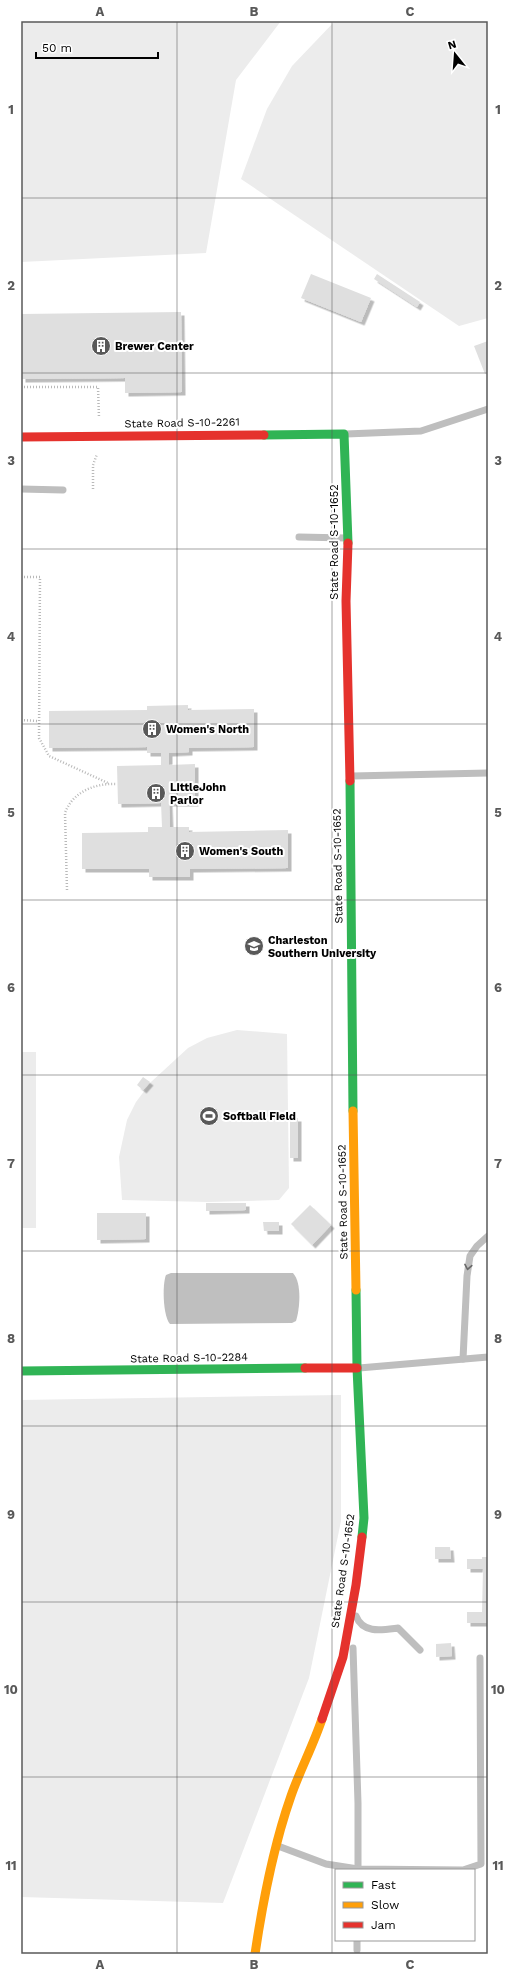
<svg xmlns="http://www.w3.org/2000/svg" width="509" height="1975" viewBox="0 0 509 1975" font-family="'Work Sans',sans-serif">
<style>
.green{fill:#ececec}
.water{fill:#bfbfbf}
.building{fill:#dfdfdf;filter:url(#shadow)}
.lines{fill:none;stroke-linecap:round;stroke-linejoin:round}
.path{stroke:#b9b9b9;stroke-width:2.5;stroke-dasharray:1 2;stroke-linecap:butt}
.lane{stroke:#bebebe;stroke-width:7}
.fast{stroke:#30b455;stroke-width:9}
.slow{stroke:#ff9f0a;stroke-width:9}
.jam{stroke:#e5322d;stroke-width:9}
.oneway{stroke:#686868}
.grid{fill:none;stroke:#595959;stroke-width:1;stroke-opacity:0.55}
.labels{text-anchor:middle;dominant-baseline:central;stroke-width:4;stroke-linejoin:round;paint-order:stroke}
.poi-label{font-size:11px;font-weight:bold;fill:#000;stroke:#fff;text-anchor:start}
.street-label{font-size:11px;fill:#000;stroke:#fff}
.neatline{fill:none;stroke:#595959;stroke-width:1.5}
.grid-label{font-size:13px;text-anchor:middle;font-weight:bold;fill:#595959}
</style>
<defs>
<filter id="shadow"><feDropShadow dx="3.5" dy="3.5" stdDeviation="0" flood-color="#0004"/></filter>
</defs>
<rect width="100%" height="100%" fill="#fff"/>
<g class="green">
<polygon points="21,21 281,21 236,80 206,253 21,262"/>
<polygon points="335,21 488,21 488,318 459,326 241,179 267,109 292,66"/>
<polygon points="237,1030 287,1034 289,1188 279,1200 208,1202 122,1200 119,1157 127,1120 136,1102 151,1082 188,1048 207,1038"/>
<rect x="21" y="1052" width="15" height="176"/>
<polygon points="341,1395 341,1521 309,1678 223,1903 21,1897 21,1400"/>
</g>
<path class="water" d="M 171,1273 L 293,1273 C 302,1283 300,1308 296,1321 L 292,1323 L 170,1324 C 163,1316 162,1285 166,1275 Z"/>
<g class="building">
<polygon points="311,274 371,298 361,322 301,298"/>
<polygon points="377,274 420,302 417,307 374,279"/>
<polygon points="181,312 182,392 125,393 125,378 22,379 21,314"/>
<polygon points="488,341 488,373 485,374 474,346"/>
<polygon points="188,705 188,710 254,709 254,747 189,748 189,752 169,753 169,765 195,764 195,803 169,803 170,827 189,827 189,832 288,830 288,868 190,869 190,877 149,877 149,869 82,869 82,833 148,832 148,827 162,827 161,803 118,804 117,766 161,765 161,753 147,753 147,747 49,748 49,711 147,710 147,706"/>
<polygon points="143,1077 150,1082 143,1090 137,1085"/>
<rect x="290" y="1118" width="8" height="40"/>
<polygon points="206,1203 246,1203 246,1210 206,1211"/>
<polygon points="310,1205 331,1225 312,1245 291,1224"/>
<polygon points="97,1213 146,1213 146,1239 97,1240"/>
<polygon points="263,1222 279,1222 279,1231 264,1231"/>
<polygon points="435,1547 450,1547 451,1559 435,1559"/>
<polygon points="482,1557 488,1557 488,1623 467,1623 467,1612 482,1612 483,1569 467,1569 467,1559 482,1559"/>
<polygon points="451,1643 452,1656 436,1657 436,1644"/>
</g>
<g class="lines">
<g class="path">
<polyline points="21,387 98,387 99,418"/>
<polyline points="93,489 93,465 97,454"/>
<polyline points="21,577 40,577 39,738 49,756 108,783"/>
<polyline points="21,720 38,721"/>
<path d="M 67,890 L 65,813 C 73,791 96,783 117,784"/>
</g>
<g class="lane">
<polyline points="346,434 421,431 488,409"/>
<polyline points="21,489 63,490"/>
<polyline points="299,537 347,538"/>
<polyline points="352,776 488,773"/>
<polyline points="463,1359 467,1276 470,1256 477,1246 488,1236"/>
<polyline points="359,1368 488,1357"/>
<path d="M 356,1616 C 363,1634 382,1630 398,1628 L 420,1650"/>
<polyline points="353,1648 358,1803 358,1870"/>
<polyline points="278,1846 326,1864 358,1869 463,1870 481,1864 480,1658"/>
<polyline points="357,1950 357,1940"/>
</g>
<g class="fast">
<polyline points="264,435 344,434 348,543"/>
<polyline points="350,781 353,1111"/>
<polyline points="356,1290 357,1368 364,1518 362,1537"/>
<polyline points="21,1371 305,1368"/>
</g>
<g class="slow">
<polyline points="353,1111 356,1290"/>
<path d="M 255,1954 C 263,1900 273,1847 291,1796 C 300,1770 313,1746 322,1719"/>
</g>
<g class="jam">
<polyline points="21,437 264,435"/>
<polyline points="348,543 346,601 350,781"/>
<polyline points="305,1368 357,1368"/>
<polyline points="322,1719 343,1657 356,1585 362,1537"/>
</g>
</g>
<defs><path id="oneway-chevron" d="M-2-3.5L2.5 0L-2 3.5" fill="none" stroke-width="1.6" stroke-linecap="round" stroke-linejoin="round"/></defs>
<use class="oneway" href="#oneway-chevron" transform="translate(468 1267) rotate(100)"/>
<path class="grid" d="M 177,21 L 177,1954M 332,21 L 332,1954M 21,198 L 488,198M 21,373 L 488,373M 21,549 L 488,549M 21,724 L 488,724M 21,900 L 488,900M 21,1075 L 488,1075M 21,1251 L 488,1251M 21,1426 L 488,1426M 21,1602 L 488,1602M 21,1777 L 488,1777"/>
<defs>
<g id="building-disc" transform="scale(1)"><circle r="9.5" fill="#595959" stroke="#fff"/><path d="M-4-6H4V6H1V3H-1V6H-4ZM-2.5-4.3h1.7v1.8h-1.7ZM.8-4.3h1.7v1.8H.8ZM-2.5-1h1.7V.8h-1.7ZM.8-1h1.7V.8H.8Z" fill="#fff"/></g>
<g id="university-disc" transform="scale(1)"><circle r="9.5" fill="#595959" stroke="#fff"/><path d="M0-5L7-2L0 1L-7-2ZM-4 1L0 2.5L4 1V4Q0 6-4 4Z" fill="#fff"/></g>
<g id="stadium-disc" transform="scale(1)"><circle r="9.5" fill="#595959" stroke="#fff"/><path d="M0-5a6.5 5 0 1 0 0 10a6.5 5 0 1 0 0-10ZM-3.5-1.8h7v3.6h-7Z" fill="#fff"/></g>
</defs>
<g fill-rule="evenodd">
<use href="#building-disc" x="101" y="346"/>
<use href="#building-disc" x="152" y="729"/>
<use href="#building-disc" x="156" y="793"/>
<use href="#building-disc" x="185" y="851"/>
<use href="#university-disc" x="254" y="946"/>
<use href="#stadium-disc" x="209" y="1116"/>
</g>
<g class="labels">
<g class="poi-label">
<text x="115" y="346">Brewer Center</text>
<text x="166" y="729">Women's North</text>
<text x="170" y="787">LittleJohn<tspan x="170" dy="13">Parlor</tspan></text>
<text x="199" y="851">Women's South</text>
<text x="268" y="940">Charleston<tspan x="268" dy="13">Southern University</tspan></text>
<text x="223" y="1116">Softball Field</text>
</g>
<g class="street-label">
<text transform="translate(182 423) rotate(-1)">State Road S-10-2261</text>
<text transform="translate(334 542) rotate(-90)">State Road S-10-1652</text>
<text transform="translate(338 866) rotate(-91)">State Road S-10-1652</text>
<text transform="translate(343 1202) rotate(-91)">State Road S-10-1652</text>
<text transform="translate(189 1358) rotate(-1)">State Road S-10-2284</text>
<text transform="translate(343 1571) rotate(-82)">State Road S-10-1652</text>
</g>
</g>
<rect width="509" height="1975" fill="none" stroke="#ffffff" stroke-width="44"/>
<rect x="335" y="1869" width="140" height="72" fill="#ffffff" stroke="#999999"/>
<rect x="343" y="1882" width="20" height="6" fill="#30b455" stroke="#999999"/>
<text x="371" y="1889" font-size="12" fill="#000000">Fast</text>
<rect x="343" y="1902" width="20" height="6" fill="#ff9f0a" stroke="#999999"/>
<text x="371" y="1909" font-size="12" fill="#000000">Slow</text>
<rect x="343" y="1922" width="20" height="6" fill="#e5322d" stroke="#999999"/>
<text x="371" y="1929" font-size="12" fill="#000000">Jam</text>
<g transform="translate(455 54) rotate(343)" stroke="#ffffff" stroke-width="3" paint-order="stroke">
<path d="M0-3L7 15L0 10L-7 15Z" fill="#000000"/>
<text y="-6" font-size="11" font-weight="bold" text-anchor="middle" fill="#000000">N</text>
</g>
<path d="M36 52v6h122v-6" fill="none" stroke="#000000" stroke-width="2"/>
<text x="42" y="52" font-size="12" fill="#000000" stroke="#ffffff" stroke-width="3" paint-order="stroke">50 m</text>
<rect x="22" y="22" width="465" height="1931" class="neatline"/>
<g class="grid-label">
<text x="100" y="16">A</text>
<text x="254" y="16">B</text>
<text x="410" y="16">C</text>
<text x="11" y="114">1</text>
<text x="498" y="114">1</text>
<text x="11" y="290">2</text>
<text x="498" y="290">2</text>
<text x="11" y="465">3</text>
<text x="498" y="465">3</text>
<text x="11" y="641">4</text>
<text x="498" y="641">4</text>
<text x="11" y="817">5</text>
<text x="498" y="817">5</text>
<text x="11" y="992">6</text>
<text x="498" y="992">6</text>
<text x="11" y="1168">7</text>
<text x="498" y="1168">7</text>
<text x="11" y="1343">8</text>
<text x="498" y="1343">8</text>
<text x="11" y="1519">9</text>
<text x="498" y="1519">9</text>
<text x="11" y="1694">10</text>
<text x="498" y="1694">10</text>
<text x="11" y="1870">11</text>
<text x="498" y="1870">11</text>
<text x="100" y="1969">A</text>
<text x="254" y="1969">B</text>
<text x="410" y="1969">C</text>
</g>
</svg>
